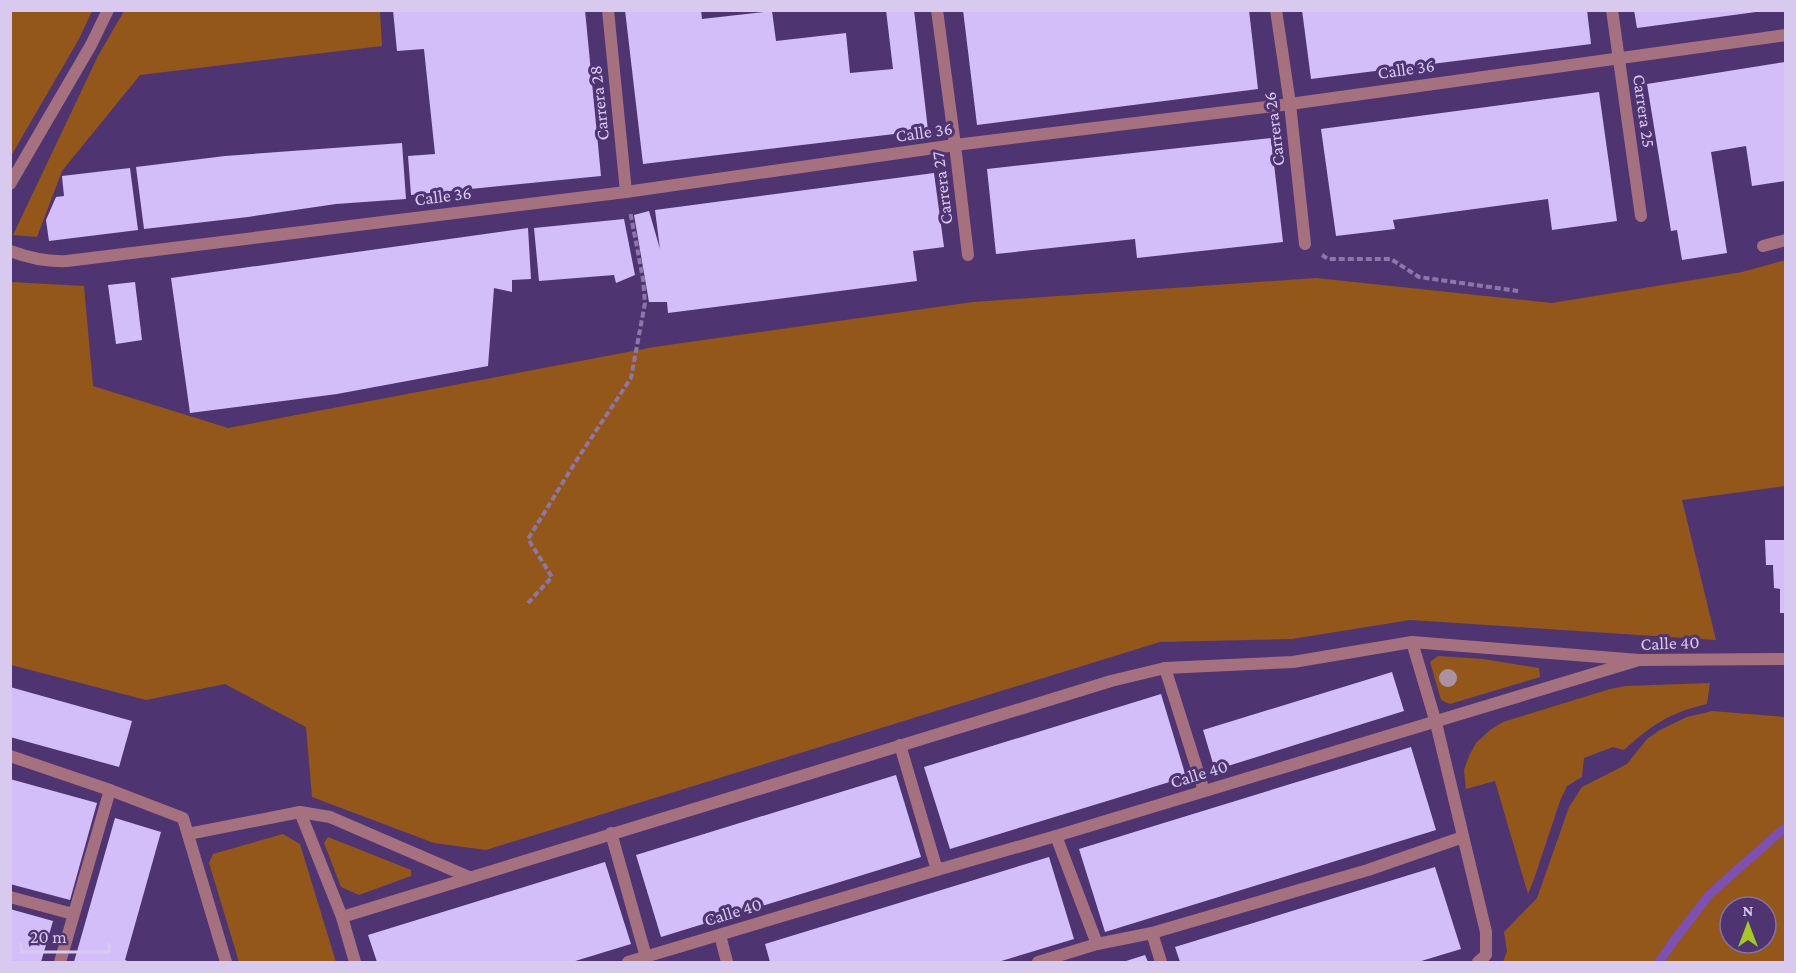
<svg xmlns="http://www.w3.org/2000/svg" width="1796" height="973" viewBox="0 0 1796 973" font-family="'Crimson Pro',serif">
<style>
.green{fill:#925719;fill-rule:evenodd}
.lines{fill:none;stroke-linecap:round;stroke-linejoin:round}
.stream{stroke:#7d50b5;stroke-width:9}
.building{fill:#d4bef9}
.path{stroke:#8c77aa;stroke-width:4;stroke-dasharray:6 3;stroke-linecap:butt}
.lane{stroke:#a6717f;stroke-width:12}
.street{stroke:#a6717f;stroke-width:12}
.tree{fill:#ab92a3}
.labels{text-anchor:middle;dominant-baseline:central;stroke-width:6;stroke-linejoin:round;paint-order:stroke}
.street-label{font-size:18px;fill:#d8caef;stroke:#4f3472}
</style>
<rect width="100%" height="100%" fill="#4f3472"/>
<g class="green">
<polygon points="10,11 92,11 79,39 11,156"/>
<polygon points="124,11 380,11 382,46 140,75 62,171 37,237 13,235 98,56"/>
<polygon points="1785,260 1785,486 1682,500 1716,640 1410,620 1292,639 1160,642 486,850 434,843 312,797 306,727 225,684 146,700 11,665 11,282 84,286 93,386 228,428 654,347 973,302 1316,278 1552,303 1742,272"/>
<polygon points="1438,656 1483,659 1539,668 1540,677 1450,704 1441,700 1430,662"/>
<path d="M 1710,683 L 1707,704 C 1669,713 1653,724 1624,750 L 1613,747 L 1584,758 L 1582,777 L 1567,786 L 1560,801 L 1534,879 L 1528,894 L 1495,781 L 1466,789 L 1464,770 L 1469,756 L 1476,743 L 1490,730 L 1503,722 L 1610,689 L 1626,686 Z"/>
<path d="M 1712,711 L 1785,717 L 1785,962 L 1503,962 L 1507,951 L 1504,932 L 1537,898 L 1569,807 L 1582,787 L 1627,764 L 1647,739 L 1660,730 L 1687,717 ZM 1730,907 L 1766,907 L 1766,943 L 1730,943 Z"/>
<polygon points="283,834 300,844 336,962 239,962 209,863 213,854"/>
<polygon points="328,837 411,870 411,876 359,895 341,887 324,843"/>
</g>
<g class="lines">
<polyline class="stream" points="1659,962 1675,939 1709,895 1782,830 1786,828"/>
</g>
<g class="building">
<polygon points="393,10 585,10 601,176 411,195 408,156 435,154 424,49 397,51"/>
<polygon points="625,10 701,10 702,19 772,11 776,41 846,33 850,73 893,69 886,10 914,10 928,130 643,164"/>
<polygon points="963,10 1249,10 1258,89 977,125"/>
<polygon points="1302,10 1587,10 1591,44 1311,79"/>
<polygon points="1634,10 1756,10 1756,12 1637,28"/>
<polygon points="1785,62 1785,181 1752,186 1746,146 1711,152 1727,253 1682,260 1677,230 1671,231 1647,84"/>
<polygon points="1599,92 1617,221 1552,230 1548,199 1393,220 1395,229 1336,236 1321,129"/>
<polygon points="1271,138 1283,242 1137,258 1135,239 996,254 987,169"/>
<polygon points="402,143 406,199 336,204 248,217 144,229 136,167 225,156"/>
<polygon points="130,168 138,230 49,241 46,220 56,197 64,196 62,176"/>
<polygon points="934,173 944,247 913,251 917,281 668,313 667,302 649,302 634,215 649,211 660,249 655,210"/>
<polygon points="624,219 635,275 616,283 614,275 539,281 534,228"/>
<polygon points="528,228 531,279 512,280 512,292 494,288 488,366 337,394 190,413 171,278"/>
<polygon points="135,282 142,340 116,344 108,285"/>
<polygon points="1765,540 1785,540 1785,613 1780,613 1780,589 1774,588 1773,565 1766,565"/>
<polygon points="1392,672 1404,711 1215,770 1203,730"/>
<polygon points="10,687 132,721 119,767 10,737"/>
<polygon points="1161,694 1186,777 950,849 924,767"/>
<polygon points="1411,747 1436,830 1105,932 1079,849"/>
<polygon points="896,775 921,857 661,937 636,855"/>
<polygon points="10,779 97,803 70,900 10,884"/>
<polygon points="115,818 161,832 125,960 130,962 74,962"/>
<polygon points="1049,857 1074,939 998,962 770,962 765,944"/>
<polygon points="605,862 631,944 572,962 377,962 368,935"/>
<polygon points="1435,867 1461,949 1418,962 1180,962 1175,947"/>
<polygon points="10,909 53,921 41,962 10,962"/>
<polygon points="1145,955 1148,962 1123,962"/>
</g>
<g class="lines">
<g class="path">
<polyline points="1322,255 1328,259 1391,259 1419,277 1518,291"/>
<polyline points="528,603 552,577 528,539 578,458 631,378 645,303 643,279 630,211"/>
</g>
<polyline class="lane" points="1763,246 1786,240"/>
<g class="street">
<polyline points="608,10 626,192"/>
<polyline points="937,10 955,145 968,255"/>
<polyline points="1276,10 1290,104 1305,244"/>
<polyline points="1612,10 1641,216"/>
<polyline points="10,184 91,45 108,10"/>
<path d="M 10,251 C 29,258 47,262 67,261 L 626,192 L 955,145 L 1290,104 L 1786,35"/>
<polyline points="1412,642 1436,723 1486,932 1486,955 1478,962"/>
<polyline points="1165,668 1204,791"/>
<polyline points="900,745 937,870"/>
<polyline points="10,756 110,790 183,818 226,962"/>
<polyline points="300,812 342,917 355,962"/>
<polyline points="611,833 646,957"/>
<polyline points="188,834 300,812 330,817 469,877"/>
<polyline points="1056,836 1097,944"/>
<polyline points="10,897 73,914"/>
<polyline points="342,917 1111,681 1165,668 1293,662 1412,642 1639,660"/>
<polyline points="1152,933 1161,962"/>
<polyline points="720,935 727,962"/>
<polyline points="60,962 110,790"/>
<polyline points="628,962 937,870 1056,836 1639,660 1786,659"/>
<polyline points="1038,962 1097,944 1152,933 1368,870 1463,837"/>
</g>
</g>
<circle class="tree" cx="1448" cy="678" r="9"/>
<g class="labels">
<g class="street-label">
<text transform="translate(1406 69) rotate(-8)">Calle 36</text>
<text transform="translate(599 103) rotate(-96)">Carrera 28</text>
<text transform="translate(1644 111) rotate(82)">Carrera 25</text>
<text transform="translate(1274 129) rotate(-97)">Carrera 26</text>
<text transform="translate(924 132) rotate(-8)">Calle 36</text>
<text transform="translate(942 188) rotate(-97)">Carrera 27</text>
<text transform="translate(443 196) rotate(-7)">Calle 36</text>
<text transform="translate(1670 643) rotate(-2)">Calle 40</text>
<text transform="translate(1199 774) rotate(-17)">Calle 40</text>
<text transform="translate(733 912) rotate(-17)">Calle 40</text>
</g>
</g>
<rect width="1796" height="973" fill="none" stroke="#d8caef" stroke-width="24"/>
<g transform="translate(1748 925)"><circle r="28" fill="#4f3472" stroke="#8670a4" stroke-width="1.5"/>
<path d="M0-4.5L10 22L0 15L-10 22Z" fill="#a5c822"/>
<text y="-9" font-size="16" font-weight="bold" text-anchor="middle" fill="#d8caef">N</text>
</g>
<path d="M21 943v9h88v-9" fill="none" stroke="#d8caef" stroke-width="3"/>
<text x="30" y="943" font-size="18" fill="#d8caef" stroke="#4f3472" stroke-width="4.5" paint-order="stroke">20 m</text>
</svg>
